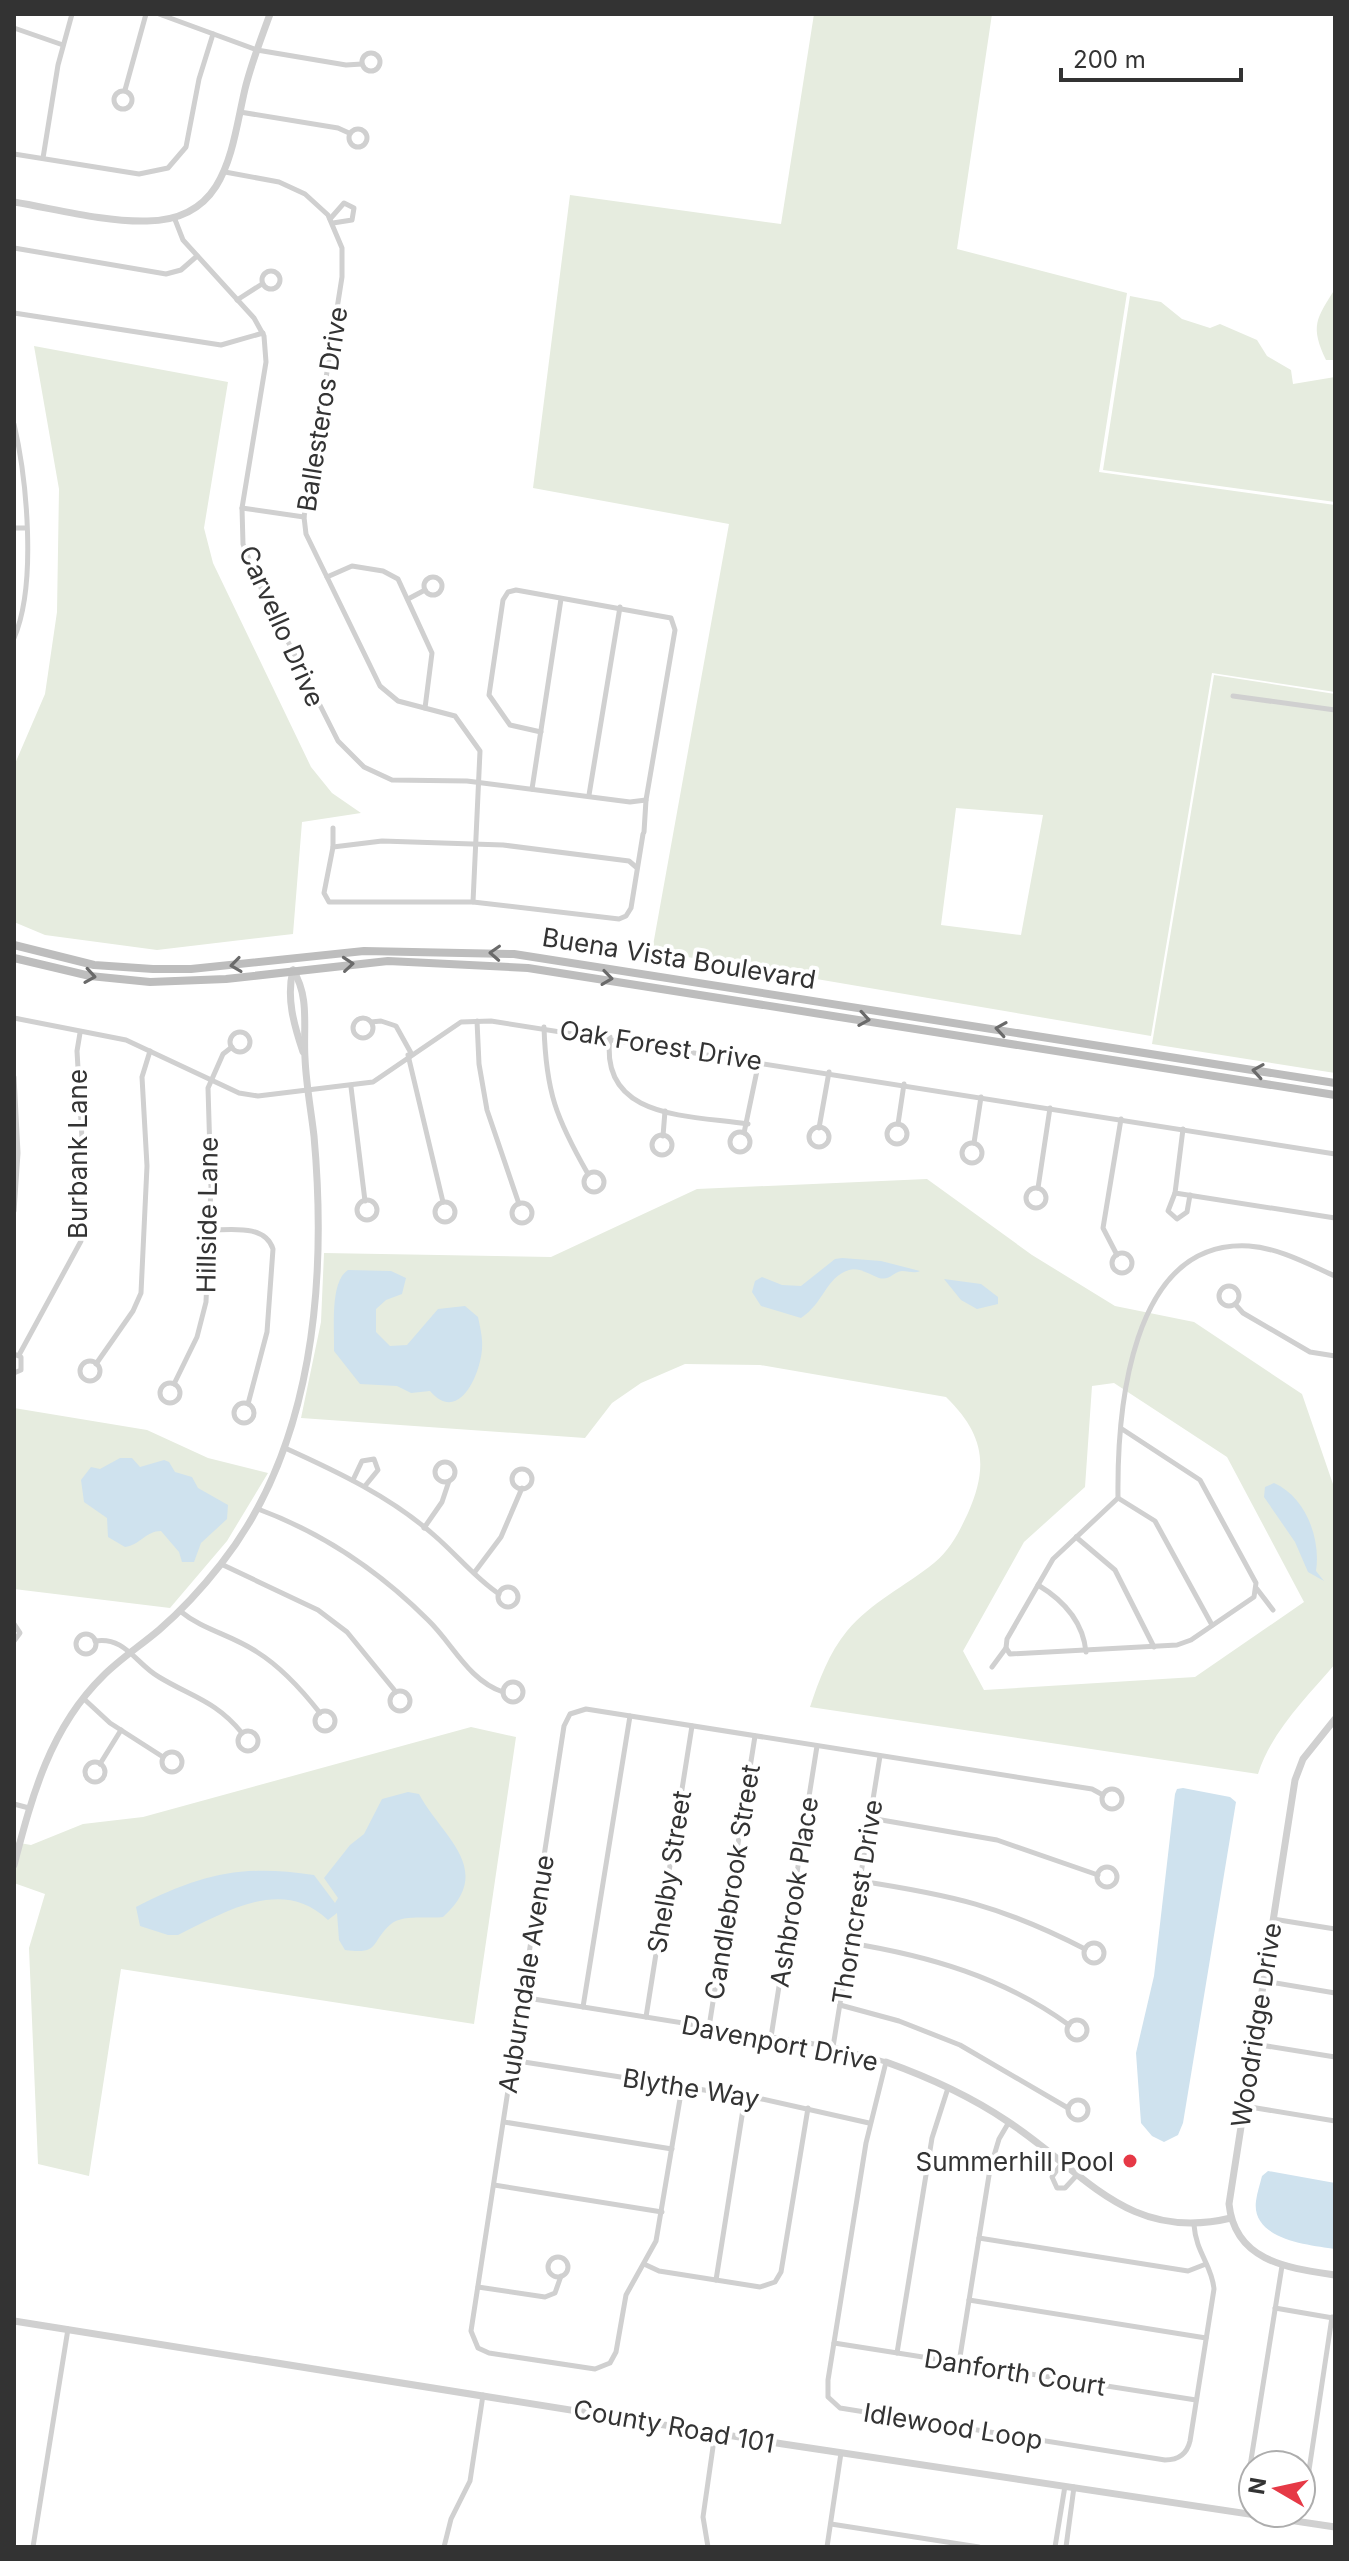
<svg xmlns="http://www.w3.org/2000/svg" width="1349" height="2561" viewBox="0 0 1349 2561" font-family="Inter,sans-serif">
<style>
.green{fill:#e6ecdf;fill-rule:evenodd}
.water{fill:#cfe2ee}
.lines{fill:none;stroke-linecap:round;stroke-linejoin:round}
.minor{stroke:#d0d0d0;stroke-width:5}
.tertiary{stroke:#d0d0d0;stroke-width:7}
.secondary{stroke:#bdbdbd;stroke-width:8}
.oneway{stroke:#6a6a6a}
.poi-dot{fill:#e63946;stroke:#fff;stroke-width:3}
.labels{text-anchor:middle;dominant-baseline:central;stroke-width:8;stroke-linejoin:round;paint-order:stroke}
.street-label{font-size:26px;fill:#333;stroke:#fff}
.poi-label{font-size:26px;fill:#333;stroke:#fff;text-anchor:end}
</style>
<rect width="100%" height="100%" fill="#fff"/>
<g class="green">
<path d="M 814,14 L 992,14 L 957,249 L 1127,293 L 1099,472 L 1335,505 L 1335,692 L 1212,673 L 1151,1036 L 652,951 L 729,524 L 533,488 L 570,195 L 781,224 ZM 956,808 L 1043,815 L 1021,935 L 941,925 Z"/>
<path d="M 1335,289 L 1335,360 L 1326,360 C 1310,326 1316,319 1335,289 Z"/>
<polygon points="1130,296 1161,302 1182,319 1210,328 1220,324 1257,340 1267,356 1291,370 1293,384 1335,377 1335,502 1103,470"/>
<polygon points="34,346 228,382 204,528 213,563 311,767 332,793 361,813 302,822 293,934 157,950 45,935 14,922 14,766 45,694 57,612 59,489"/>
<polygon points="1214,675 1335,694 1335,1073 1152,1044"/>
<path d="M 927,1179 L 1032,1255 L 1115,1306 L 1194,1322 L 1302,1394 L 1335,1490 L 1335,1664 C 1307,1697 1271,1732 1258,1774 L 810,1707 C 819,1680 829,1653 847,1631 C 871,1602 906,1586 934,1563 C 951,1549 959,1532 968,1513 C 989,1466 984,1434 946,1397 L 760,1365 L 685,1364 L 641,1383 L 612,1403 L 585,1438 L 301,1418 L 321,1322 L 324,1253 L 551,1257 L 697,1189 ZM 1114,1383 L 1227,1457 L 1304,1602 L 1195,1677 L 984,1690 L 963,1651 L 1024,1542 L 1085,1487 L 1092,1386 Z"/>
<polygon points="14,1408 147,1430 208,1458 268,1473 227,1541 170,1608 14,1589"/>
<polygon points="471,1727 516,1737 474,2024 121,1969 89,2176 38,2164 29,1948 45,1894 14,1883 14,1842 31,1845 83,1824 143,1817"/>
</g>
<g class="water">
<path d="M 842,1258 L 881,1261 L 920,1271 C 913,1274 910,1271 902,1271 C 893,1272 890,1281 879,1278 C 870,1275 860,1267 849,1270 C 826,1277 824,1303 801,1318 L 761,1306 L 752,1292 L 755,1281 L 762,1277 L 782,1285 L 801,1286 L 835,1259 Z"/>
<path d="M 348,1270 L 391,1271 L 406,1278 L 402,1294 L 386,1300 L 376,1309 L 376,1332 L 390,1346 L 407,1345 L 438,1309 L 465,1306 L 478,1317 C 480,1327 483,1338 482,1349 C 480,1376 458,1424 430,1391 L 411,1393 L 397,1386 L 360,1384 L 334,1351 C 335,1331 329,1282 348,1270 Z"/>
<polygon points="944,1279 981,1284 998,1297 998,1304 977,1309 961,1300"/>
<path d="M 120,1458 L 132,1458 L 140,1467 L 164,1460 L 169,1462 L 175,1472 L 192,1477 L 198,1488 L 228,1505 L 227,1519 L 201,1543 L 194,1562 L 182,1562 L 179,1552 L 161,1531 C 146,1531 140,1545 125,1547 L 108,1537 L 107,1518 L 84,1502 L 81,1480 L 91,1467 L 100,1469 Z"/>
<path d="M 1274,1483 C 1306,1497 1321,1539 1316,1571 L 1324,1581 L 1308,1572 L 1295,1542 L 1264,1497 L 1265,1487 Z"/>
<polygon points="1183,1788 1230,1797 1236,1802 1183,2123 1178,2135 1164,2142 1152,2136 1141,2123 1136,2053 1154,1976 1175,1794 1177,1789"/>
<path d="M 408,1792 L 419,1794 C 442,1837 496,1869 443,1917 C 428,1919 403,1914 391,1924 C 370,1942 381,1955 345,1950 L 339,1940 L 337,1913 L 328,1920 C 282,1876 226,1912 178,1935 L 168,1935 L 140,1926 L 136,1907 C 201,1874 242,1864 314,1875 L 335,1903 L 338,1898 L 324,1878 L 350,1845 L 364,1834 L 382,1799 Z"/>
<path d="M 1268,2171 L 1335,2183 L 1335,2249 C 1309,2245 1251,2240 1256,2201 C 1257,2193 1260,2184 1262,2176 Z"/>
</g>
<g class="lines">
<g class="minor">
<polyline points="159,14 257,50 346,65 362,64"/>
<polyline points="14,28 63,45"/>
<circle cx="371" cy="62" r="9"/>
<polyline points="125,90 146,14"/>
<circle cx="123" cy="100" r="9"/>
<polyline points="240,112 338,128 349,133"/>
<circle cx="358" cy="138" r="9"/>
<polyline points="14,154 139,174 168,168 186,147 199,79 213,34"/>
<polyline points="43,158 58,65 72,14"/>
<polyline points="225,172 279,182 305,194 328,215 342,248 342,277 304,517 306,534 380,686 398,701 455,716 480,751 473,902"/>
<polyline points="174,217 183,240 254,318 264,336 266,362 242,508 243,544 257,580 338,741 364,767 392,780 467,781 630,802 646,800"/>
<polyline points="330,219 344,203 354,208 352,220 333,223"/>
<polyline points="14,248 166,274 181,270 197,256"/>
<circle cx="271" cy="280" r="9"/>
<polyline points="237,300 262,284"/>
<polyline points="14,313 221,345 263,333"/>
<path d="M 14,424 C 27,480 37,585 14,638"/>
<polyline points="242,508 304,517"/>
<polyline points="14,528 26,528"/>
<circle cx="433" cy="586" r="9"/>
<polyline points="327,577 352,566 383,571 398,579 432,653 425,708"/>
<polyline points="408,599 425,590"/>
<polyline points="1233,696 1335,710"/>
<polyline points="541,732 510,725 489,695 503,600 508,592 516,590 671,618 675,630 646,800 644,832"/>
<polyline points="532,789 561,599"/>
<polyline points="589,795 620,607"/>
<polyline points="333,828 333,847 324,893 329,902 473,902 619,919 626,916 631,908 643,834"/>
<polyline points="333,847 382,841 503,845 629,861 636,867"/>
<polyline points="14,1018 126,1040 239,1093 258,1096 373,1082 461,1022 491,1021 1335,1154"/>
<circle cx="363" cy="1028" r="10"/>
<polyline points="477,1021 479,1064 487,1110 519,1204"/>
<polyline points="371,1022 381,1021 396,1026 411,1053"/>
<path d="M 544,1027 C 546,1092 556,1118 588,1174"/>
<circle cx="240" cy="1042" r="10"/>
<path d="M 610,1037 C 599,1120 690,1115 748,1124"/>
<polyline points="408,1055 443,1202"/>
<polyline points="14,1077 18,1153 14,1211"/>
<polyline points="351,1087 365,1201"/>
<polyline points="898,1124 904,1084"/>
<circle cx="897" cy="1134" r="10"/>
<circle cx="819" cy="1137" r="10"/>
<polyline points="819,1128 829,1072"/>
<polyline points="1183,1129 1175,1193 1335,1218"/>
<circle cx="740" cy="1142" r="10"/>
<polyline points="744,1133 759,1061"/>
<circle cx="662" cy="1145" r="10"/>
<polyline points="663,1136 665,1111"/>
<polyline points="974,1143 981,1097"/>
<circle cx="972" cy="1153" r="10"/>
<circle cx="594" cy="1182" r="10"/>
<polyline points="1038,1188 1050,1108"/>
<circle cx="1036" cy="1198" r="10"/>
<polyline points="1175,1193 1168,1211 1177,1219 1187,1212 1190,1195"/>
<circle cx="367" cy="1210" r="10"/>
<circle cx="445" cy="1212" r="10"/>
<circle cx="522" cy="1213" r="10"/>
<path d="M 210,1230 C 231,1230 265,1224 273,1249 L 267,1332 L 248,1404"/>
<circle cx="1122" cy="1263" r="10"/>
<polyline points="1117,1255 1103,1228 1121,1119"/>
<circle cx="1229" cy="1296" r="10"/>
<polyline points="1235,1304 1243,1313 1310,1352 1335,1356"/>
<polyline points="14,1354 21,1357 21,1370 14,1373"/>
<polyline points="19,1355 81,1241 83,1156 77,1051 80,1033"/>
<circle cx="90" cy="1371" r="10"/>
<polyline points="96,1364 133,1311 141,1293 147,1166 142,1077 150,1051"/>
<circle cx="170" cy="1393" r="10"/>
<polyline points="174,1384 197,1337 206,1302 211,1187 208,1088 223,1054 232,1047"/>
<circle cx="244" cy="1413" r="10"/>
<path d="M 1122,1429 L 1200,1480 L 1256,1583 L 1254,1597 L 1191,1640 L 1177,1645 L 1010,1654 L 1006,1648 L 1007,1639 L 1053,1559 L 1118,1498 C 1117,1414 1129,1239 1249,1246 C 1279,1248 1308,1264 1335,1276"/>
<path d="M 285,1448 C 338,1472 391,1497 435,1536 C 457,1555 475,1578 499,1594"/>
<circle cx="445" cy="1472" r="10"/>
<circle cx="522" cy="1479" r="10"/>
<polyline points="353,1480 362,1461 374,1459 378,1470 365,1486"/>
<polyline points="1118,1498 1155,1521 1212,1625"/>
<path d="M 258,1509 C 323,1533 378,1570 428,1620 C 453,1644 468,1680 503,1692"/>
<polyline points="424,1528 442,1502 449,1481"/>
<polyline points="1076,1537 1115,1570 1154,1647"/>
<polyline points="221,1564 318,1610 347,1632 396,1692"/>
<polyline points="474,1573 501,1537 522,1488"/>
<path d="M 1038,1585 C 1063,1600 1083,1621 1086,1652"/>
<circle cx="508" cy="1597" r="10"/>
<polyline points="1257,1589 1273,1610"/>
<path d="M 180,1611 C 203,1630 232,1635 257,1652 C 281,1667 302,1690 320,1713"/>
<polyline points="14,1624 20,1633 14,1641"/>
<circle cx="86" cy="1644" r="10"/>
<path d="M 95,1641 C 125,1636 136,1664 159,1677 C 192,1697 216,1701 242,1733"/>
<polyline points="992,1667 1006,1648"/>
<circle cx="513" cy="1692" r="10"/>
<circle cx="400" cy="1701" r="10"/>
<polyline points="83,1698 110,1723 163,1757"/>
<circle cx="325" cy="1721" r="10"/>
<circle cx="248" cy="1741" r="10"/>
<circle cx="172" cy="1762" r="10"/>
<circle cx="95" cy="1772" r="10"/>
<polyline points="100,1764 121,1730"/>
<circle cx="1112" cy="1799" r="10"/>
<polyline points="14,1804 29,1808"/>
<polyline points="870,1818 997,1840 1098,1875"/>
<circle cx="1107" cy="1877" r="10"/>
<path d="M 860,1881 C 951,1895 1002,1906 1085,1949"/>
<polyline points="1273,1919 1335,1929"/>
<path d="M 850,1943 C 929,1956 1003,1977 1069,2025"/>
<circle cx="1094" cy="1953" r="10"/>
<polyline points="1264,1981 1335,1993"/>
<path d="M 521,1997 L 833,2047 L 886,2062 L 866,2143 L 828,2380 L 828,2397 L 840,2408 L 1165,2460 C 1179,2460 1187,2454 1190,2441 L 1214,2289 C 1212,2265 1196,2253 1194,2225"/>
<polyline points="840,2005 899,2021 960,2045 1068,2108"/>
<polyline points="583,2007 630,1716"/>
<polyline points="646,2017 692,1726"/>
<circle cx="1077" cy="2030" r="10"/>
<polyline points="709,2027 755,1736"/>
<polyline points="771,2037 817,1746"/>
<polyline points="1254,2044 1335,2057"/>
<polyline points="833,2047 880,1756"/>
<polyline points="511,2060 762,2099 869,2123"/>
<polyline points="682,2087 656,2241 626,2295 616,2352 610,2363 595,2369 489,2353 478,2348 471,2331 564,1726 570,1714 586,1709 1092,1789 1103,1795"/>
<circle cx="1078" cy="2110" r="10"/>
<polyline points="1244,2106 1335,2121"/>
<polyline points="504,2122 672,2149"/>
<polyline points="1062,2163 1052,2177 1057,2188 1065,2188 1077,2175"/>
<polyline points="494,2185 662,2212"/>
<polyline points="979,2238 1188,2271 1206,2264"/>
<circle cx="558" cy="2267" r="10"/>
<polyline points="644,2264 659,2271 760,2287 775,2282 781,2272 808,2108"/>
<polyline points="716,2280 745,2097"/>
<polyline points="478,2287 545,2297 555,2293 561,2276"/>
<polyline points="969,2300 1206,2338"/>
<polyline points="1275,2308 1333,2318"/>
<polyline points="834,2343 1196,2400"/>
<polyline points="897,2353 932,2138 948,2088"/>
<polyline points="959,2363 990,2169 999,2139 1009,2122"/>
<polyline points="1253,2497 1247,2485 1282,2266"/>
<polyline points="1301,2501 1306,2490 1332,2317"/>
<polyline points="831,2524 979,2547"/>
<polyline points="33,2547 68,2329"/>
<polyline points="444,2547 451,2519 470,2481 483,2395"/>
<polyline points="708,2547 703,2517 715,2433"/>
<polyline points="827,2547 841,2453"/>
<polyline points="1055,2547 1065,2486"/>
<polyline points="1066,2547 1074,2487"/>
</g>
<g class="tertiary">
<path d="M 14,202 C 56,209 104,222 147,221 C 228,220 231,149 245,89 C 251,64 261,39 270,14"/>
<path d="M 293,970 C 286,998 294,1025 303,1052"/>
<path d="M 1335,1719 L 1303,1759 L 1295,1780 L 1229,2204 C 1235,2262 1289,2268 1335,2275"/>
<path d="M 14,1865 C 32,1796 50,1728 103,1676 C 120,1659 140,1646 159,1630 C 181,1611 203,1587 221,1564 C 314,1446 327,1281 314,1136 C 311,1110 306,1084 305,1058 C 303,1028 310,997 293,970"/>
<path d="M 886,2062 C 928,2077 970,2096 1007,2121 C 1084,2171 1127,2243 1231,2218"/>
<polyline points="14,2321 783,2444 1335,2527"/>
</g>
<g class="secondary">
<polyline points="14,945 94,965 153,969 191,969 364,951 514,954 1335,1083"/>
<polyline points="14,958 90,976 150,982 226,979 388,961 528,968 1335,1095"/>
</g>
</g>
<defs><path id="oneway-chevron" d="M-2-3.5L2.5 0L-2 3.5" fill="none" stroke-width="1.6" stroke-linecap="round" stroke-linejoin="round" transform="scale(2)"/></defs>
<g class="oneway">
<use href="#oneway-chevron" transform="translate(495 953) rotate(-177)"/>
<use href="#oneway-chevron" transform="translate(348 964) rotate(-5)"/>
<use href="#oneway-chevron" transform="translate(236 965) rotate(172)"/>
<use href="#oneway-chevron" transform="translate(90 976) rotate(9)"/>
<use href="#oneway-chevron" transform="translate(607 978) rotate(8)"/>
<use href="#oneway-chevron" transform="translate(864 1019) rotate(9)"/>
<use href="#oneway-chevron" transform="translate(1001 1029) rotate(-171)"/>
<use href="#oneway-chevron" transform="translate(1258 1071) rotate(-171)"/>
</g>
<circle class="poi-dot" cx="1130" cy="2161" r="8"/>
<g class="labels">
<g class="street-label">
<text transform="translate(322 409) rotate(-81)">Ballesteros Drive</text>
<text transform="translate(282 626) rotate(66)">Carvello Drive</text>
<text transform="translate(679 958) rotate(9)">Buena Vista Boulevard</text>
<text transform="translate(661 1045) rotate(9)">Oak Forest Drive</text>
<text transform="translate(77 1154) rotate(-90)">Burbank Lane</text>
<text transform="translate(207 1215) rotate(-89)">Hillside Lane</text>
<text transform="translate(669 1872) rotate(-81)">Shelby Street</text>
<text transform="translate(732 1882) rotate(-81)">Candlebrook Street</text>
<text transform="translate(794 1892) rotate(-81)">Ashbrook Place</text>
<text transform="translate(857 1902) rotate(-81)">Thorncrest Drive</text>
<text transform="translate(526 1974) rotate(-81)">Auburndale Avenue</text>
<text transform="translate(1256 2025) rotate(-81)">Woodridge Drive</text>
<text transform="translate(780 2043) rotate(11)">Davenport Drive</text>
<text transform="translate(691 2088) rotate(9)">Blythe Way</text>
<text transform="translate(1015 2372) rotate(9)">Danforth Court</text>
<text transform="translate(674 2426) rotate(10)">County Road 101</text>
<text transform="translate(953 2426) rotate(9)">Idlewood Loop</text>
</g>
<g class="poi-label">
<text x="1114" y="2161">Summerhill Pool</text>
</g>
</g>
<rect width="1349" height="2561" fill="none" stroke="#333333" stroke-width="32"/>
<g transform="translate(1277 2489) rotate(279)"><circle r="38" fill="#ffffff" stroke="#adadad" stroke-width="2"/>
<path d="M0-6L14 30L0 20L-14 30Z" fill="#e63946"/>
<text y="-12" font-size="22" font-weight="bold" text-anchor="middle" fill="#333333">N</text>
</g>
<path d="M1061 68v12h180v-12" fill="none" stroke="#333333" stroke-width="4"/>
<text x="1073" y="68" font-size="24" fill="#333333" stroke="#ffffff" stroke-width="6" paint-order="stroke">200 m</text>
</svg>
